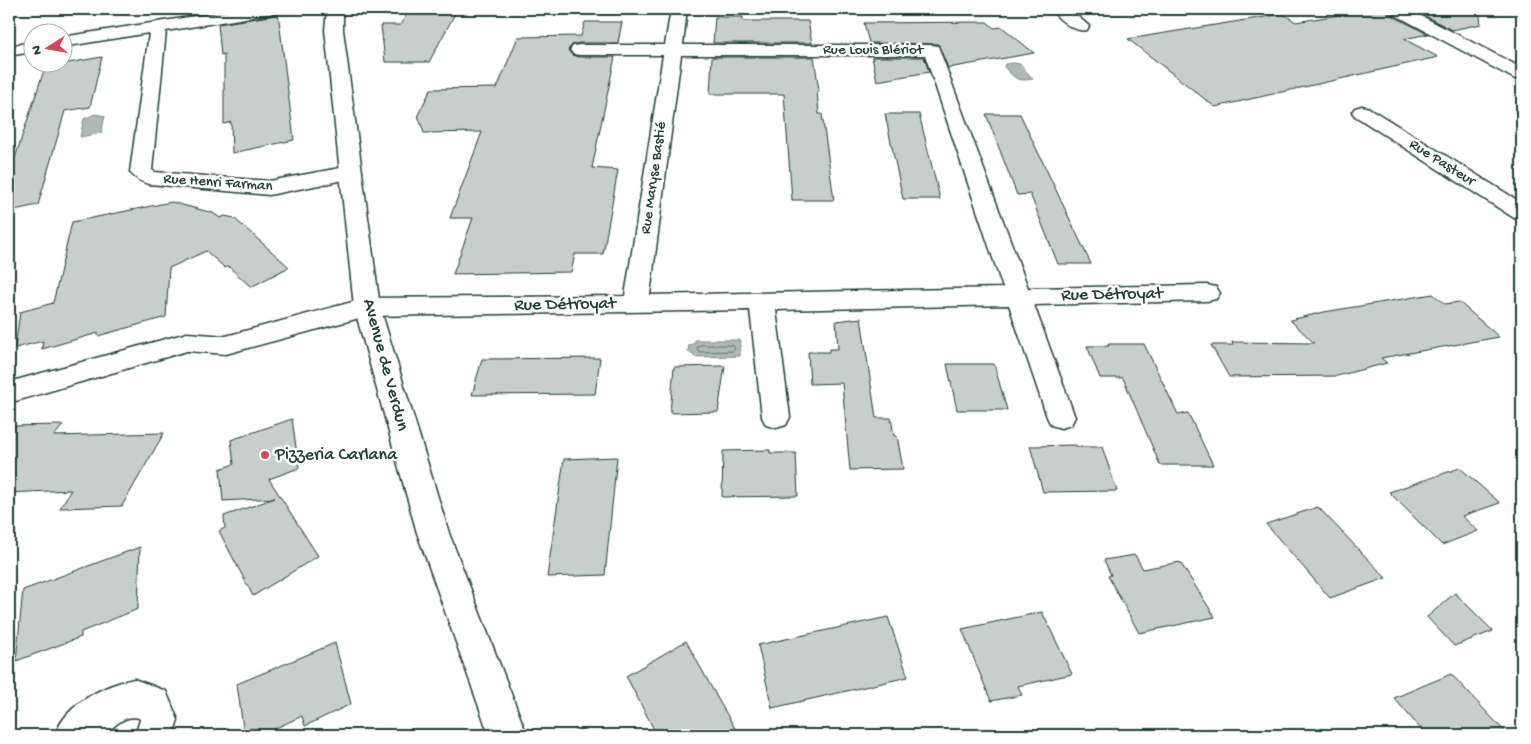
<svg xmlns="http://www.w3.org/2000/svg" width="1531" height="744" viewBox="0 0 1531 744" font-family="'Gochi Hand',sans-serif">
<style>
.water{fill:#afbab7;stroke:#758883}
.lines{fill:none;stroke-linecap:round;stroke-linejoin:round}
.shore{stroke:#596f68;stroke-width:1}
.building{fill:#c7cfcc;stroke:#1f3d34}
.minor-casing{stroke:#1f3d34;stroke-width:3}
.secondary-casing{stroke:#1f3d34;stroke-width:3}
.minor{fill:#fff;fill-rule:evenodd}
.secondary{fill:#fff;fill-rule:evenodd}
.poi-dot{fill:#d1495b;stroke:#fff;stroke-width:2}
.labels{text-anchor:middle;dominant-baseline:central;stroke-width:5;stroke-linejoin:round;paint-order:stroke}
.far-street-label{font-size:15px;fill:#1f3d34;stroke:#fff}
.street-label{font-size:18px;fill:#1f3d34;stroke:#fff}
.poi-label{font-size:18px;fill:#1f3d34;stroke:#fff;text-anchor:start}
</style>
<rect width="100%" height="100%" fill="#fff"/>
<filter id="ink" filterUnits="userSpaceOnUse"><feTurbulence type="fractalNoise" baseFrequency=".02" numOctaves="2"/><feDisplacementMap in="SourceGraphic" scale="10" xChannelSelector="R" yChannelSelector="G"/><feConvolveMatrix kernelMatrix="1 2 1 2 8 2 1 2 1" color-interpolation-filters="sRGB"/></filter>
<g filter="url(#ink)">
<g class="water">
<path d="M 1013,63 L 1020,64 L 1033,79 C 1016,82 1015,78 1004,67 L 1005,64 Z"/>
<polygon points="95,114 105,116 101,133 80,137 84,119"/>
<polygon points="695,340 740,340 740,356 694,357 694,354 688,352 689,345 695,343"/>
</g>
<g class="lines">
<polygon class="shore" points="701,345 733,345 735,349 733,351 699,352 697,348"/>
</g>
<g class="building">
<polygon points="1375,9 1386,9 1389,14 1428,34 1404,39 1438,57 1215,107 1128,39 1283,14 1296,22"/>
<polygon points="1412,9 1479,9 1481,24 1452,30"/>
<polygon points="457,10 429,62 385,62 381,25 400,25 409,11"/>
<polygon points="278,12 294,140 232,153 231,122 224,124 224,54 221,55 218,24 270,16"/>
<polygon points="715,17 743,17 743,21 808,21 812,43 713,43"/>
<polygon points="585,22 622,22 618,43 579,43 572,45 568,50 572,55 579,57 615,57 592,168 618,170 603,254 575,254 571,272 453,274 473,218 450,218 482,132 424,133 418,115 431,89 497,88 518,37 581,36"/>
<polygon points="987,22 994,28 1002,27 1034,53 948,68 938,44 869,43 864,23"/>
<polygon points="102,57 90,107 65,111 38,205 9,211 9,176 45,67"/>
<polygon points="712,57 814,57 819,91 817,91 819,114 822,114 834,200 792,200 784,94 710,94"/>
<polygon points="872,57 924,57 929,72 877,81"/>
<polygon points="885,114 919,114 940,199 903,199"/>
<polygon points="986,114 1020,114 1091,264 1058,264 1030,194 1017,195"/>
<polygon points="171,202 213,213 220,218 225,216 234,218 289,267 251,287 228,266 225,268 206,251 169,268 166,317 98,336 98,333 42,349 43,341 15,348 20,312 53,303 72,222"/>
<polygon points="1433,294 1445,304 1459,302 1499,337 1381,358 1387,363 1337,376 1229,377 1211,345 1233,345 1232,342 1314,343 1290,320 1324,312"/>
<polygon points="861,318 876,418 891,418 894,436 897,436 903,469 850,470 842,383 810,384 808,352 829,352 829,349 838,349 836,321"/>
<polygon points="1108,344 1144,344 1178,414 1188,413 1213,465 1160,465 1123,378 1100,378 1087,346 1109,346"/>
<polygon points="600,358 595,394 472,395 482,359"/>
<polygon points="947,364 994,364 1007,410 957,410"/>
<polygon points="725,366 718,412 670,413 674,367"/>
<polygon points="292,419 299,468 269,479 318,556 253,596 219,531 225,528 224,516 275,498 223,501 220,469 234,464 231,440"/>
<polygon points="63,425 54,436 164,433 122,506 60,508 71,490 9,493 9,426"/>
<polygon points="1076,445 1077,447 1102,447 1117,491 1043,492 1030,446"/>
<polygon points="770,450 770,453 796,453 798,496 722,497 723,451"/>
<polygon points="617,457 605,575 547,577 564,459"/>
<polygon points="1460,468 1500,503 1462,516 1478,531 1442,545 1389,492"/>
<polygon points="1318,507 1386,578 1330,598 1266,524"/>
<polygon points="140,547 138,609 81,632 81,637 16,661 23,590"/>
<polygon points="1135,555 1143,569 1180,562 1215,617 1139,633 1108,576 1111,575 1104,560"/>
<polygon points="1455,593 1493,631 1454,646 1427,617"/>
<polygon points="1042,612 1072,674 1018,686 1022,695 991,701 962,629"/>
<polygon points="888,617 908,677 772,708 758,645"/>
<polygon points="686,641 719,701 739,735 657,735 626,676"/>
<polygon points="335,643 351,704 305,726 302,716 261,735 244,735 237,684"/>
<polygon points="1451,674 1508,735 1426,735 1394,698"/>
</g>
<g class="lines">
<g class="minor-casing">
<g id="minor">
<path d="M 240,9 L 278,9 L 276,12 L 270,14 L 166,31 L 152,170 L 155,172 L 269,181 L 351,166 L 359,167 L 362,172 L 359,177 L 269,195 L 149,184 C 141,182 135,179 130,172 L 149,33 L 62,47 L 62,37 Z"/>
<path d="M 671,9 L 687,9 L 683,45 L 932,45 L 938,46 L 1028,288 L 1207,285 L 1216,287 L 1220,293 L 1216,299 L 1207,301 L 1034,305 L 1075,417 L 1071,425 L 1061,428 L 1051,425 L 1047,417 L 1009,305 L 776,310 L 790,417 L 786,425 L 776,428 L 766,425 L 762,417 L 750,310 L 367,316 L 226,354 L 187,351 L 9,403 L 9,382 L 187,333 L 226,336 L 367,298 L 625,296 L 663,55 L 579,55 L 573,54 L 570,50 L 573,46 L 579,45 L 665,45 ZM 681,55 L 925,55 L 1003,288 L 650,295 Z"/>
<path d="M 1051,9 L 1069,9 L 1089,26 L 1087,30 C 1074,33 1058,19 1051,9 Z"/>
<polygon points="1388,9 1408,9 1522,68 1522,80 1515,79 1390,12"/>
<polygon points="32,42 32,52 9,56 9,46"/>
<polygon points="1362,106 1369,108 1522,203 1522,220 1514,218 1355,116 1352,112 1355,108"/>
<path d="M 134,679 L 166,691 L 178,720 L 173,735 L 135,735 L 140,720 L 139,718 C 122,714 115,728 102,735 C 96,737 64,735 55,735 C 66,704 103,685 134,679 Z"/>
</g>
</g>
<g class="secondary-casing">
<polygon id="secondary" points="327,9 343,9 343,30 380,307 449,533 527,735 489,735 417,533 354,307 325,30"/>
</g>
<use href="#minor" class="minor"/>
<use href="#secondary" class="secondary"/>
</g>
</g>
<circle class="poi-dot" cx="265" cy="455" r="5"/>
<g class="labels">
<g class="far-street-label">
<text x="873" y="50">Rue Louis Blériot</text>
<text transform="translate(1442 163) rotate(32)">Rue Pasteur</text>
<text transform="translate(654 178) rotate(-82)">Rue Maryse Bastié</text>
<text transform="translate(218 183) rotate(4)">Rue Henri Farman</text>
</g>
<g class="street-label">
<text transform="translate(1112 295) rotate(-1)">Rue Détroyat</text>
<text transform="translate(565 305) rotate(-1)">Rue Détroyat</text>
<text transform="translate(385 365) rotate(75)">Avenue de Verdun</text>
</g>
<g class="poi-label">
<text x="275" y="455">Pizzeria Carlana</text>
</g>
</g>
<rect width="1531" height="744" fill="none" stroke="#fff" stroke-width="30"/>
<rect x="15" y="15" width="1501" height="714" fill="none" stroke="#1f3d34" stroke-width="2" filter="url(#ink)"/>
<g transform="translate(48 48) rotate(259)"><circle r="24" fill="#ffffff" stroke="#a5b1ae"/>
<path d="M0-4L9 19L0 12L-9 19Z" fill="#d1495b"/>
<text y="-8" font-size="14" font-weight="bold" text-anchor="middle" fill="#1f3d34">N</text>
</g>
</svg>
